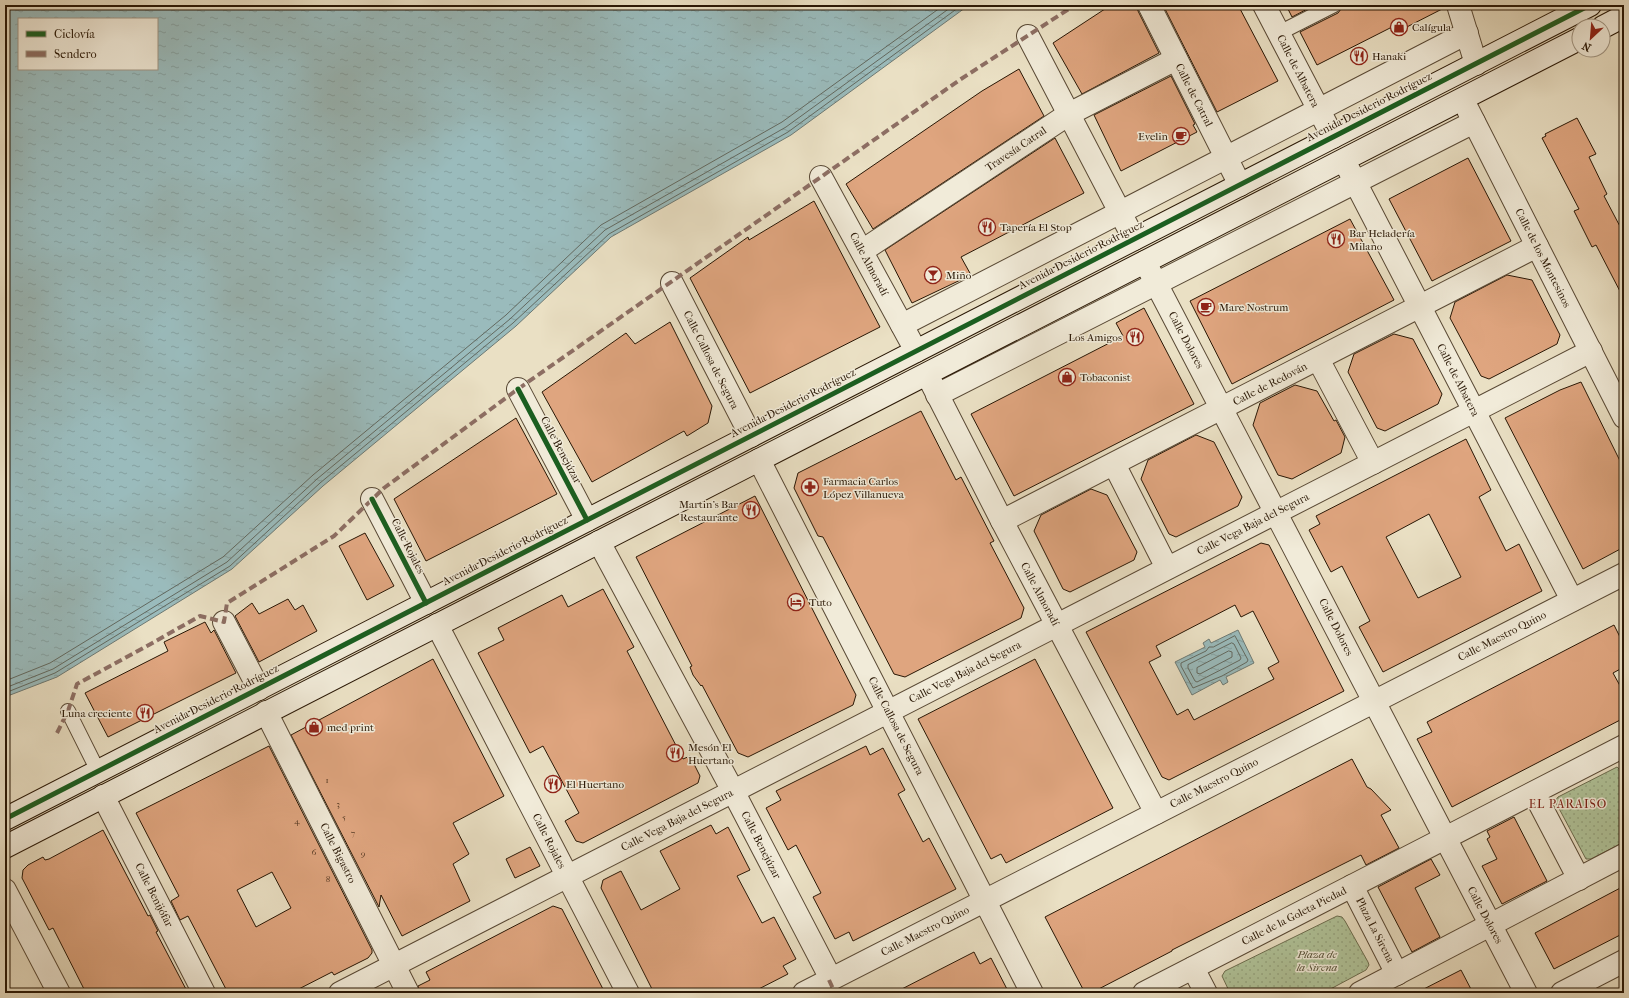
<svg xmlns="http://www.w3.org/2000/svg" width="1629" height="998" viewBox="0 0 1629 998" font-family="'IM FELL French Canon',serif">
<style>
.grass{fill:url(#grass-dots);stroke:#6c6d4f}
.water{fill:url(#water-ripples);stroke:#6d7973;fill-rule:evenodd}
.lines{fill:none;stroke-linecap:round;stroke-linejoin:round}
.shore{stroke:#626960;stroke-width:1}
.building{fill:#dfa57f;stroke:#291705;fill-rule:evenodd}
.lane-casing{stroke:#594935;stroke-width:16}
.street-casing{stroke:#594935;stroke-width:24}
.secondary-casing{stroke:#291705;stroke-width:24}
.lane{stroke:#f1ebd9;stroke-width:14}
.street{stroke:#f1ebd9;stroke-width:22}
.secondary{stroke:#f1ebd9;stroke-width:22}
.quiet{stroke:#8d6e63;stroke-width:4;stroke-dasharray:8 4;stroke-linecap:butt}
.cycleway-casing{stroke:#f1ebd9;stroke-width:8}
.cycleway{stroke:#1b5e20;stroke-width:5}
.labels{text-anchor:middle;dominant-baseline:central;stroke-width:3;stroke-linejoin:round;paint-order:stroke}
.number-label{font-size:9px;fill:#563a24}
.poi-label{font-size:11px;fill:#291705;stroke:#f1ebd9;text-anchor:start}
.street-label{font-size:11px;fill:#291705;stroke:#f1ebd9}
.park-label{font-size:11px;font-style:italic;fill:#585339;stroke:#f1ebd9}
.neighbourhood-label{font-size:12px;letter-spacing:1px;fill:#7a1f14;stroke:#f1ebd9}
</style>
<defs>
<pattern id="grass-dots" width="8" height="8" patternUnits="userSpaceOnUse"><rect width="8" height="8" fill="#b0c399"/><path d="M2 2h.1M6 6h.1" fill="none" stroke="#97a782" stroke-width="1.8" stroke-linecap="round"/></pattern>
<pattern id="water-ripples" width="26" height="14" patternUnits="userSpaceOnUse"><rect width="26" height="14" fill="#9abbbc"/><path d="M2 4q2-2 4 0t4 0M15 11q2-2 4 0t4 0" fill="none" stroke="#85a0a0"/></pattern>
</defs>
<rect width="100%" height="100%" fill="#eae0c4"/>
<filter id="stains"><feTurbulence type="fractalNoise" baseFrequency=".005" numOctaves="4"/><feColorMatrix values="0 0 0 0 .2 0 0 0 0 .09 0 0 0 0 .02 0 0 0 .5 -.17"/></filter>
<radialGradient id="worn" r=".72"><stop offset=".6" stop-color="#630" stop-opacity="0"/><stop offset="1" stop-color="#630" stop-opacity=".3"/></radialGradient>
<g class="grass">
<polygon points="1617,767 1624,773 1624,842 1591,859 1586,859 1555,801 1558,797"/>
<polygon points="1337,916 1342,917 1345,921 1368,962 1369,965 1366,970 1323,993 1230,993 1222,976 1225,971"/>
</g>
<g class="water">
<path d="M 5,5 L 969,5 L 791,135 L 611,237 L 516,326 L 323,486 L 232,569 L 57,677 L 5,697 ZM 19,19 L 157,19 L 157,69 L 19,69 Z"/>
<polygon points="1238,630 1254,663 1226,677 1228,682 1223,685 1220,680 1192,695 1175,662 1205,647 1203,643 1209,639 1211,643"/>
</g>
<g class="lines">
<g class="shore">
<polygon points="1235,636 1248,660 1247,662 1222,676 1193,688 1181,666 1181,663 1206,651 1209,647 1213,647"/>
<polygon points="1232,643 1234,644 1241,658 1240,660 1197,682 1195,681 1188,668 1188,665"/>
<polygon points="1229,651 1232,652 1232,657 1200,674 1197,673 1197,668"/>
<polyline points="5,681 50,663 223,557 313,475 506,315 601,225 782,122 944,5"/>
<polyline points="5,688 53,669 227,562 317,479 510,319 605,230 786,127 954,5"/>
<polyline points="5,693 55,673 230,566 320,483 513,323 609,234 788,132 962,5"/>
</g>
</g>
<g class="building">
<polygon points="1111,5 1137,5 1138,11 1159,53 1082,94 1053,43"/>
<polygon points="1163,5 1238,5 1278,81 1217,112"/>
<polygon points="1286,5 1315,5 1292,17"/>
<polygon points="1342,5 1446,5 1446,7 1395,33 1392,27 1317,65 1300,32 1338,13 1341,9"/>
<polygon points="1019,69 1044,116 873,229 846,184 982,91"/>
<polygon points="1171,76 1195,124 1193,125 1197,132 1121,171 1094,115"/>
<polygon points="1577,118 1596,154 1589,157 1607,194 1604,196 1624,234 1624,299 1596,245 1592,247 1574,211 1579,209 1542,138 1546,136 1545,134"/>
<polygon points="1055,138 1084,193 961,257 971,275 912,303 885,250"/>
<polygon points="1468,158 1511,241 1432,281 1389,199"/>
<polygon points="814,201 880,327 750,393 690,278 748,237 749,240"/>
<polygon points="1350,219 1394,300 1232,384 1190,301"/>
<polygon points="1507,275 1532,280 1560,335 1557,344 1489,379 1481,376 1450,318 1455,302"/>
<polygon points="1144,308 1194,404 1014,496 971,414 1123,336 1116,323"/>
<polygon points="670,322 712,406 708,423 687,436 684,431 592,482 542,392 626,333 635,344"/>
<polygon points="1394,334 1413,339 1442,394 1438,404 1385,431 1377,428 1348,372 1354,354"/>
<polygon points="1581,382 1624,469 1624,547 1583,569 1505,418 1560,390"/>
<polygon points="1295,385 1317,391 1334,421 1336,420 1345,437 1341,453 1292,479 1278,475 1253,425 1260,403"/>
<polygon points="921,411 956,480 961,477 994,541 990,543 1024,608 1021,618 905,677 894,674 823,537 818,536 794,488 798,473"/>
<polygon points="516,418 557,494 426,561 394,499"/>
<polygon points="1196,435 1214,442 1242,497 1238,506 1176,537 1169,534 1141,479 1148,460"/>
<path d="M 1466,439 L 1491,490 L 1479,497 L 1506,551 L 1519,544 L 1542,591 L 1383,672 L 1359,627 L 1370,621 L 1342,566 L 1331,572 L 1309,530 L 1320,524 L 1316,516 ZM 1429,514 L 1461,577 L 1418,598 L 1386,537 Z"/>
<polygon points="1091,489 1107,495 1137,552 1134,560 1070,592 1063,589 1034,531 1041,515"/>
<polygon points="755,496 856,695 853,705 748,757 738,753 702,685 701,686 693,675 690,667 692,666 636,557"/>
<polygon points="365,533 394,586 367,600 339,546"/>
<path d="M 1261,543 L 1269,545 L 1344,691 L 1169,780 L 1162,777 L 1086,632 ZM 1235,605 L 1241,617 L 1253,611 L 1279,662 L 1268,668 L 1274,679 L 1194,720 L 1188,709 L 1177,715 L 1149,662 L 1161,656 L 1156,646 Z"/>
<polygon points="603,589 634,647 627,651 683,759 690,756 700,776 698,783 583,843 576,841 565,821 579,813 543,746 530,753 478,653 504,640 498,628 562,595 568,607"/>
<polygon points="288,599 295,610 303,605 317,631 259,662 235,616 252,603 259,614"/>
<polygon points="205,622 211,633 214,630 236,673 108,737 85,693 168,651 164,642"/>
<polygon points="1614,625 1624,645 1624,667 1613,673 1624,693 1624,718 1452,807 1417,739 1432,732 1427,722"/>
<polygon points="433,659 504,796 453,823 469,854 453,864 470,901 402,936 381,895 379,907 291,735"/>
<polygon points="1035,659 1113,808 1006,863 1001,854 991,859 918,719"/>
<path d="M 269,746 L 372,950 L 372,953 L 368,958 L 334,975 L 332,972 L 291,993 L 228,993 L 188,916 L 180,920 L 171,901 L 179,896 L 136,813 ZM 272,872 L 291,908 L 256,927 L 237,890 Z"/>
<polygon points="866,746 870,755 883,748 905,790 898,794 923,842 929,838 956,889 853,941 849,932 835,939 813,897 821,893 796,845 788,850 766,808 781,800 776,791"/>
<polygon points="1352,759 1367,787 1371,789 1391,810 1381,815 1399,848 1366,865 1361,855 1172,950 1172,951 1091,993 1085,993 1045,917"/>
<polygon points="1514,817 1547,881 1502,904 1482,866 1497,859 1487,839 1490,837 1487,831"/>
<polygon points="711,825 716,834 728,827 750,870 737,876 762,923 774,917 796,959 783,966 788,974 751,993 654,993 601,888 603,880 621,871 641,910 680,889 660,851"/>
<polygon points="103,830 148,916 150,915 158,931 156,932 188,993 86,993 53,928 49,930 22,878 23,870 28,865 43,857 45,860 49,859"/>
<polygon points="530,847 540,866 515,878 506,859"/>
<polygon points="1431,859 1440,875 1415,888 1440,937 1412,952 1378,887"/>
<polygon points="1624,886 1624,933 1554,969 1535,933"/>
<polygon points="553,906 562,909 605,993 420,993 418,986 430,980 426,972"/>
<polygon points="974,952 980,964 991,958 1009,993 894,993"/>
<polygon points="1461,970 1473,993 1416,993"/>
</g>
<g class="lines">
<g class="lane-casing">
<g id="lane">
<polyline points="1279,33 1334,5"/>
<polyline points="68,711 98,771"/>
</g>
</g>
<g class="street-casing">
<g id="street">
<polyline points="1149,5 1240,185"/>
<polyline points="1264,5 1333,137"/>
<polyline points="1458,5 1476,64"/>
<polyline points="1028,36 1134,239"/>
<polyline points="1468,110 1624,417"/>
<polyline points="1349,170 1572,600"/>
<polyline points="821,177 916,351"/>
<polyline points="862,251 1069,114 1176,59"/>
<polyline points="1145,262 1526,993"/>
<polyline points="672,283 751,436"/>
<polyline points="902,325 1467,33"/>
<polyline points="1318,359 1373,463"/>
<polyline points="931,382 1002,521 1156,813"/>
<polyline points="518,389 587,520"/>
<polyline points="937,395 1474,122"/>
<polyline points="759,460 1032,993"/>
<polyline points="1114,464 1167,568"/>
<polyline points="372,499 426,603"/>
<polyline points="1002,521 1537,246"/>
<polyline points="599,542 733,791 831,979"/>
<polyline points="224,622 259,689"/>
<polyline points="437,625 628,993"/>
<polyline points="266,712 408,993"/>
<polyline points="1534,793 1579,879"/>
<polyline points="103,796 204,993"/>
<polyline points="1352,886 1397,974"/>
<polyline points="5,890 59,993"/>
<polyline points="1193,968 1206,993"/>
<polyline points="340,993 1591,351"/>
<polyline points="804,993 1624,574"/>
<polyline points="1144,993 1624,746"/>
<polyline points="1360,993 1624,855"/>
<polyline points="1562,993 1624,961"/>
</g>
</g>
<g class="secondary-casing">
<g id="secondary">
<polyline points="1603,27 1624,16"/>
<polyline points="5,819 1590,5"/>
<polyline points="5,847 1579,39"/>
</g>
</g>
<use href="#lane" class="lane"/>
<use href="#street" class="street"/>
<use href="#secondary" class="secondary"/>
<g class="quiet">
<polyline points="57,733 68,711 77,684 147,646 200,616 224,622 227,603 334,536 384,488 518,389 961,79 1075,5"/>
<polyline points="829,980 835,993"/>
</g>
<g class="cycleway-casing">
<g id="cycleway">
<polyline points="518,389 587,520"/>
<polyline points="372,499 426,603"/>
<polyline points="5,819 1590,5"/>
</g>
</g>
<use href="#cycleway" class="cycleway"/>
</g>
<defs>
<g id="shop-ring" transform="scale(0.9)"><circle r="9.5" fill="#f1ebd9" stroke="#8f2418" stroke-width="1.5"/><path d="M-5-2.5h2.3a2.7 3.5 0 0 1 5.4 0H5L5.5 6h-11ZM-1.5-2.5h3a1.5 2.3 0 0 0-3 0Z" fill="#8f2418"/></g>
<g id="restaurant-ring" transform="scale(0.9)"><circle r="9.5" fill="#f1ebd9" stroke="#8f2418" stroke-width="1.5"/><path d="M-5-6h1v4h1v-4h1v4h1v-4h1v5L-1.5 .5V6h-2V.5L-5-1ZM5-6V6H3V1.5H1.5Q1.5-4 5-6Z" fill="#8f2418"/></g>
<g id="cafe-ring" transform="scale(0.9)"><circle r="9.5" fill="#f1ebd9" stroke="#8f2418" stroke-width="1.5"/><path d="M-5.5-4.5H6V0H3Q3 3.5 0 3.5H-2.5Q-5.5 3.5-5.5 0ZM3-3.2v2h1.7v-2ZM-6 4.5H4V6H-6Z" fill="#8f2418"/></g>
<g id="bar-ring" transform="scale(0.9)"><circle r="9.5" fill="#f1ebd9" stroke="#8f2418" stroke-width="1.5"/><path d="M-6-5H6L.8 .8V4.5H3.5V6h-7V4.5H-.8V.8Z" fill="#8f2418"/></g>
<g id="pharmacy-ring" transform="scale(0.9)"><circle r="9.5" fill="#f1ebd9" stroke="#8f2418" stroke-width="1.5"/><path d="M-2-6h4v4h4v4h-4v4h-4v-4h-4v-4h4Z" fill="#8f2418"/></g>
<g id="hotel-ring" transform="scale(0.9)"><circle r="9.5" fill="#f1ebd9" stroke="#8f2418" stroke-width="1.5"/><path d="M-6-4.5h1.5V1H6V5H4.5V3h-9V5H-6ZM-4 0a1.8 1.8 0 1 1 3.6 0ZM.5 0V-2.5h3Q6-2.5 6 0Z" fill="#8f2418"/></g>
</defs>
<g fill-rule="evenodd">
<use href="#shop-ring" x="1399" y="27"/>
<use href="#restaurant-ring" x="1359" y="56"/>
<use href="#cafe-ring" x="1181" y="136"/>
<use href="#restaurant-ring" x="987" y="227"/>
<use href="#restaurant-ring" x="1336" y="239"/>
<use href="#bar-ring" x="933" y="275"/>
<use href="#cafe-ring" x="1206" y="307"/>
<use href="#restaurant-ring" x="1135" y="337"/>
<use href="#shop-ring" x="1067" y="377"/>
<use href="#pharmacy-ring" x="810" y="487"/>
<use href="#restaurant-ring" x="751" y="510"/>
<use href="#hotel-ring" x="796" y="602"/>
<use href="#restaurant-ring" x="145" y="713"/>
<use href="#shop-ring" x="314" y="727"/>
<use href="#restaurant-ring" x="675" y="753"/>
<use href="#restaurant-ring" x="553" y="784"/>
</g>
<g class="labels">
<g class="number-label">
<text x="327" y="780">1</text>
<text x="338" y="804">3</text>
<text x="344" y="817">5</text>
<text x="297" y="821">4</text>
<text x="353" y="833">7</text>
<text x="314" y="852">6</text>
<text x="363" y="853">9</text>
<text x="328" y="879">8</text>
</g>
<g class="poi-label">
<text x="1412" y="27">Calígula</text>
<text x="1372" y="56">Hanaki</text>
<text x="1168" y="136" text-anchor="end">Evelin</text>
<text x="1000" y="227">Tapería El Stop</text>
<text x="1349" y="233">Bar Heladería<tspan x="1349" dy="13">Milano</tspan></text>
<text x="946" y="275">Miño</text>
<text x="1219" y="307">Mare Nostrum</text>
<text x="1122" y="337" text-anchor="end">Los Amigos</text>
<text x="1080" y="377">Tobaconist</text>
<text x="823" y="481">Farmacia Carlos<tspan x="823" dy="13">López Villanueva</tspan></text>
<text x="738" y="504" text-anchor="end">Martin's Bar<tspan x="738" dy="13">Restaurante</tspan></text>
<text x="809" y="602">Tuto</text>
<text x="132" y="713" text-anchor="end">Luna creciente</text>
<text x="327" y="727">med print</text>
<text x="688" y="747">Mesón El<tspan x="688" dy="13">Huertano</tspan></text>
<text x="566" y="784">El Huertano</text>
</g>
<g class="street-label">
<text transform="translate(1298 71) rotate(63)">Calle de Albatera</text>
<text transform="translate(1194 95) rotate(63)">Calle de Catral</text>
<text transform="translate(1369 107) rotate(-27)">Avenida Desiderio Rodríguez</text>
<text transform="translate(1016 149) rotate(-34)">Travesía Catral</text>
<text transform="translate(1081 255) rotate(-27)">Avenida Desiderio Rodríguez</text>
<text transform="translate(1543 258) rotate(63)">Calle de los Montesinos</text>
<text transform="translate(869 264) rotate(62)">Calle Almoradí</text>
<text transform="translate(1186 340) rotate(62)">Calle Dolores</text>
<text transform="translate(711 360) rotate(63)">Calle Callosa de Segura</text>
<text transform="translate(1458 380) rotate(63)">Calle de Albatera</text>
<text transform="translate(1270 384) rotate(-27)">Calle de Redován</text>
<text transform="translate(793 403) rotate(-27)">Avenida Desiderio Rodríguez</text>
<text transform="translate(561 450) rotate(62)">Calle Benejúzar</text>
<text transform="translate(1253 524) rotate(-27)">Calle Vega Baja del Segura</text>
<text transform="translate(408 546) rotate(63)">Calle Rojales</text>
<text transform="translate(505 551) rotate(-27)">Avenida Desiderio Rodríguez</text>
<text transform="translate(1040 594) rotate(62)">Calle Almoradí</text>
<text transform="translate(1336 627) rotate(63)">Calle Dolores</text>
<text transform="translate(1502 636) rotate(-27)">Calle Maestro Quino</text>
<text transform="translate(965 672) rotate(-27)">Calle Vega Baja del Segura</text>
<text transform="translate(216 699) rotate(-27)">Avenida Desiderio Rodríguez</text>
<text transform="translate(896 726) rotate(63)">Calle Callosa de Segura</text>
<text transform="translate(1214 783) rotate(-27)">Calle Maestro Quino</text>
<text transform="translate(677 820) rotate(-27)">Calle Vega Baja del Segura</text>
<text transform="translate(549 841) rotate(63)">Calle Rojales</text>
<text transform="translate(761 845) rotate(63)">Calle Benejúzar</text>
<text transform="translate(338 853) rotate(63)">Calle Bigastro</text>
<text transform="translate(154 895) rotate(63)">Calle Benijófar</text>
<text transform="translate(1485 915) rotate(62)">Calle Dolores</text>
<text transform="translate(1294 916) rotate(-27)">Calle de la Goleta Piedad</text>
<text transform="translate(1375 930) rotate(63)">Plaza La Sirena</text>
<text transform="translate(925 931) rotate(-27)">Calle Maestro Quino</text>
</g>
<g class="park-label">
<text x="1317" y="954">Plaza de<tspan x="1317" dy="13">la Sirena</tspan></text>
</g>
<g class="neighbourhood-label">
<text x="1568" y="804">EL PARAISO</text>
</g>
</g>
<rect width="1629" height="998" fill="none" stroke="#eae0c4" stroke-width="20"/>
<rect x="6" y="6" width="1617" height="986" fill="none" stroke="#291705" stroke-width="2"/>
<rect x="10" y="10" width="1609" height="978" fill="none" stroke="#291705"/>
<rect x="18" y="18" width="140" height="52" fill="#f1ebd9" stroke="#a19684"/>
<rect x="26" y="31" width="20" height="6" fill="#1b5e20" stroke="#a19684"/>
<text x="54" y="38" font-size="12" fill="#291705">Ciclovía</text>
<rect x="26" y="51" width="20" height="6" fill="#8d6e63" stroke="#a19684"/>
<text x="54" y="58" font-size="12" fill="#291705">Sendero</text>
<g transform="translate(1591 38) rotate(206)"><circle r="19" fill="#f1ebd9" stroke="#a19684"/>
<path d="M0-3L7 15L0 10L-7 15Z" fill="#8f2418"/>
<text y="-6" font-size="11" font-weight="bold" text-anchor="middle" fill="#291705">N</text>
</g>
<rect width="100%" height="100%" filter="url(#stains)"/>
<rect width="100%" height="100%" fill="url(#worn)"/>
</svg>
